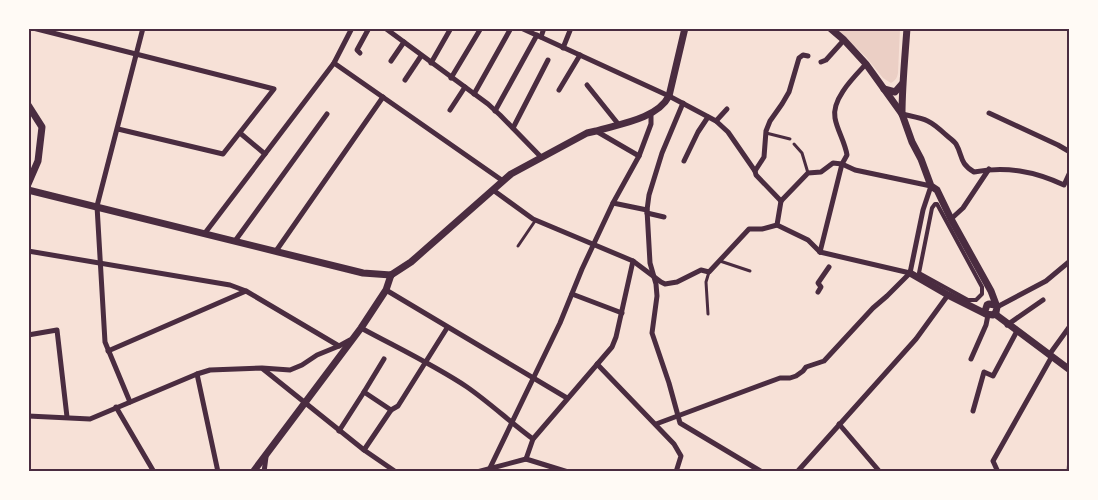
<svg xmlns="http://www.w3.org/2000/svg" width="1098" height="500" viewBox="0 0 1098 500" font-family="'DejaVu Sans',sans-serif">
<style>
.green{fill:#ebcfc5}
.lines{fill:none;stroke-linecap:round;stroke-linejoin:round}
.service{stroke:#4a2c40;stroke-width:3}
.pedestrian{stroke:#4a2c40;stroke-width:4}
.minor{stroke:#4a2c40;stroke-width:5}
.tertiary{stroke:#4a2c40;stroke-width:7}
.neatline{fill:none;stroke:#4a2c40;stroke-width:2}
</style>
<rect width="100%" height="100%" fill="#f7e1d7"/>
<path class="green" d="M 837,29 L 900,29 L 898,73 C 897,78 896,80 891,83 L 883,78 L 866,57 Z"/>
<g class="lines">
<g class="service">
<polyline points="766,133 790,139"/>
<polyline points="794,144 802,153 808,173"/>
<polyline points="518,246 535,221"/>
<polyline points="720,261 750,271"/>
<polyline points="708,314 706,282 709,272"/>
</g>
<polygon class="pedestrian" points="935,204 937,204 982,287 982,294 976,300 968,300 919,273 932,208"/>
<g class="minor">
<polyline points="33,28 274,89 223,154 118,129"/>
<polyline points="385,28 488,104 500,115 541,157"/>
<polyline points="521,28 669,96 716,121 728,132 755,171 756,175 781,201"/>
<polyline points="541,37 544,28"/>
<polyline points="563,48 571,28"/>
<polyline points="360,53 357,50 369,28"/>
<polyline points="391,61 404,42"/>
<polyline points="821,62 826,60 844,40"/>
<polyline points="334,63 503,181"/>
<polyline points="431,63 451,28"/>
<polyline points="451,78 481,28"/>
<polyline points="405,80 421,56"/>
<polyline points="587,85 619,125"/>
<polyline points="559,90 580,55"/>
<polyline points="474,94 511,28"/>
<polyline points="683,103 662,153 649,195 647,210 650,263 656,284 657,296 652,333 669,383 680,423 762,472"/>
<polyline points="450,110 465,87"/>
<polyline points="495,111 537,35"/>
<polyline points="989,113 1058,145 1070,152"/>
<path d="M 902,114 C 924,119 928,118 945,134 C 948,137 953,140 956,144 C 963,156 959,163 974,172 C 1006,166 1034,171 1064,185 L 1070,172"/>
<polyline points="716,121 727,109"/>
<polyline points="513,128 548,60"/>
<polyline points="596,131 639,156"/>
<polyline points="240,133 265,154"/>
<polyline points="684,161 698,132 708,117"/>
<polyline points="755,171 764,157 766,131 770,121 782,104 789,92 799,58 803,55 808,56"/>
<polyline points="493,190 533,219 633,261 661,282 665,284 677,282 701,270 709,272 749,229 762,229 777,225 781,201"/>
<polyline points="781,201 808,173 821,172 833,163 842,164 855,170 931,186 923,210 910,273"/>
<polyline points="613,203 647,210"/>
<polyline points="647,213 664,217"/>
<polyline points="951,219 963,208 989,169"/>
<polyline points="777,225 808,240 820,252"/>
<polyline points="205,233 334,63 352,28"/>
<polyline points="235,241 327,114"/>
<polyline points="28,251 230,285 246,291 339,346"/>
<polyline points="276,251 383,97"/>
<path d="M 820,252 L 842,164 L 847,155 C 845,142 837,130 835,118 C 831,99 855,76 866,64"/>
<polyline points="820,252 910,273"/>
<polyline points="386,290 567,398"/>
<polyline points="818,292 821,287 818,283 829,267"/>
<polyline points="572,294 622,313"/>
<polyline points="997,307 1046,281 1070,261"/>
<polyline points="1007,325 1043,300"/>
<path d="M 361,328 C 396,347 434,365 467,387 C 490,403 510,422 533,439"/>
<polyline points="28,335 57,330 67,417"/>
<polyline points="108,351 246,291"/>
<polyline points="1049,355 1070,326"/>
<polyline points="971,359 986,325 988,315"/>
<polyline points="597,364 674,444 681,456 676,472"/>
<polyline points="263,369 364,450 396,472"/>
<polyline points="197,374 218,472"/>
<polyline points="364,392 384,359"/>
<polyline points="130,402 105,342 97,206 143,28"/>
<polyline points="116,407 154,472"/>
<polyline points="973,411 984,372 993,376 1017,331"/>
<polyline points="28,416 90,419 197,374 210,370 262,368 290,370 302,365 317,355 339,346 350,340"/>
<polyline points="656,424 780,378 790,378 796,376 803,371 806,367 824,361 873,308 887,296 910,273"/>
<polyline points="839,424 880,472"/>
<polyline points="339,431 364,392 391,410"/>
<polyline points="364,450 391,410 398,406 447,328"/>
<polyline points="526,459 533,439 612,347 616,337 633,261"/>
<polyline points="526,459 568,472"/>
<polyline points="264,472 266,457"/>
<polyline points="477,472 526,459"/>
<polyline points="488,472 560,323 582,269 613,203 639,156 651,124 651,114"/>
<polyline points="797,472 916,339 948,295"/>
<polyline points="998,472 993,461 1051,358"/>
<polyline points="1069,472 1070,458"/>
</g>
<g class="tertiary">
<polyline points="830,28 844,40 866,64 902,114 912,142 921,159 931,186 937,190 951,219 991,291 997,307 996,312 993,315 986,314 985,311 987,305 989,304 995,305"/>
<polyline points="884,89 895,92 902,84"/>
<polyline points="28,105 42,127 38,161 28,184"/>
<path d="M 902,114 C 902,86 905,57 907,28"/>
<polyline points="28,190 363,273 391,275"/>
<polyline points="910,273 948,295 986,314"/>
<path d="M 391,275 L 411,262 L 511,174 L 587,133 L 596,131 C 619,124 657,119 669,96 L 685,28"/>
<polyline points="995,314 1070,370"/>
<polyline points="253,472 361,328 386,290 391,275"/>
</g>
</g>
<rect width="1098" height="500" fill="none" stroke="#fffaf5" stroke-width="60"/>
<rect x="30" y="30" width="1038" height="440" class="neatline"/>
</svg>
